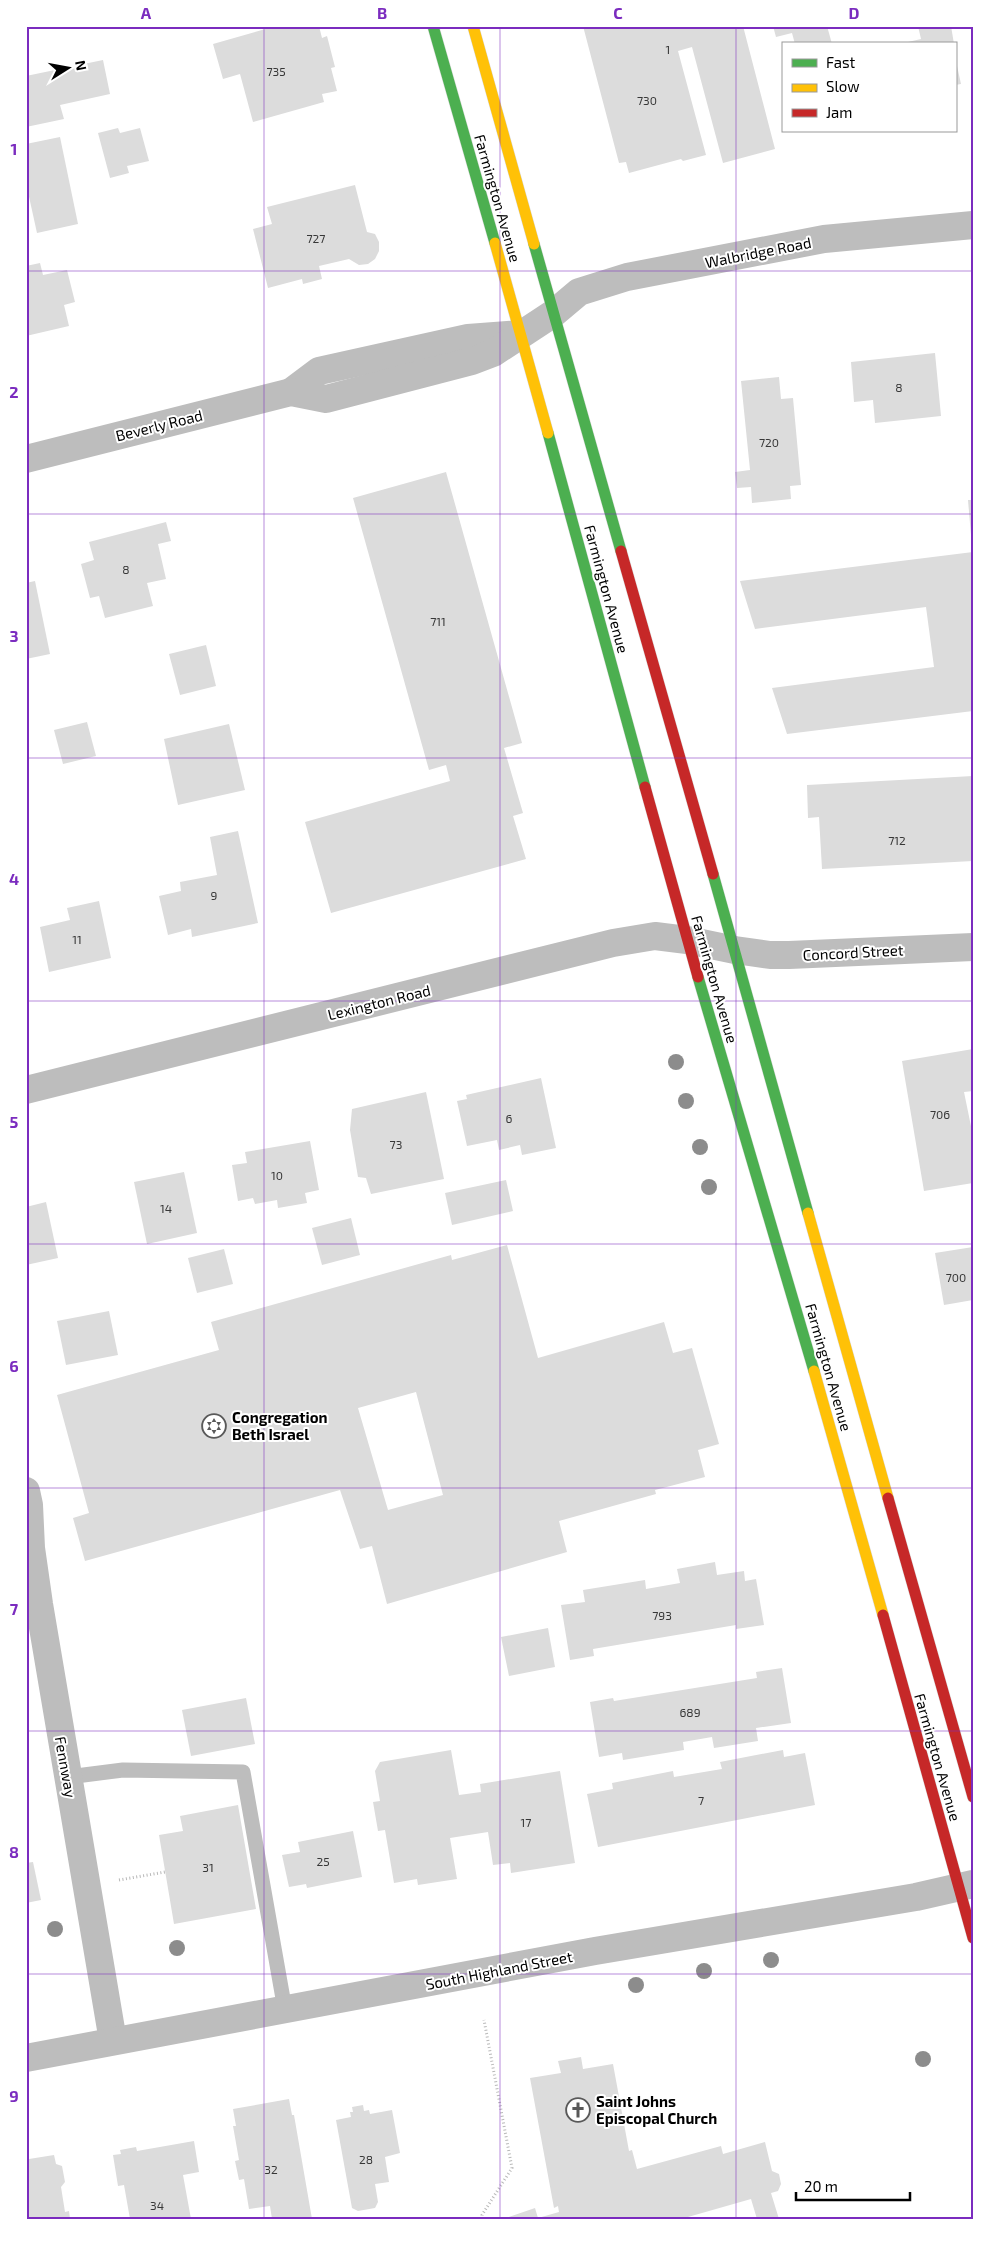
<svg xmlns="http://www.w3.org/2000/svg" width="999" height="2245" viewBox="0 0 999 2245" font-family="'Exo 2',sans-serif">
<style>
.building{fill:#dcdcdc;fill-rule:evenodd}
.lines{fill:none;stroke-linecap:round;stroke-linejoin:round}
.fast-casing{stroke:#dbdbdb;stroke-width:12}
.slow-casing{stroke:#dbdbdb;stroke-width:12}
.jam-casing{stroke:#dbdbdb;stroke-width:12}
.path{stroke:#b8b8b8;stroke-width:3;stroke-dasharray:1 2.5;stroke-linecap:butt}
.lane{stroke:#bdbdbd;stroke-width:15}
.street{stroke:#bdbdbd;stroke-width:28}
.fast{stroke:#4caf50;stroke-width:11}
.slow{stroke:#ffc107;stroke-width:11}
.jam{stroke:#c62828;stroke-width:11}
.tree{fill:#8c8c8c}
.grid{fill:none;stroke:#7b2cbf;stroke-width:1;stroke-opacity:0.55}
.labels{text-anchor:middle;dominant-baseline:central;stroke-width:4;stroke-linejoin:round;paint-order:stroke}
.number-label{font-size:12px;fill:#373737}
.street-label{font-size:15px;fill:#000;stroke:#fff}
.poi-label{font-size:15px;font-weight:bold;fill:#000;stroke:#fff;text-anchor:start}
.neatline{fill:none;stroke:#7b2cbf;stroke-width:2}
.grid-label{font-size:16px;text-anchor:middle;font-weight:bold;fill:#7b2cbf}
</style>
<rect width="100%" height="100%" fill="#fff"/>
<g class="building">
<polygon points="276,26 319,26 322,38 327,36 335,67 331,68 337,91 322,94 324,102 253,122 240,74 223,79 213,44"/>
<polygon points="583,26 672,26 673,29 683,26 743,26 775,149 723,163 692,47 678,51 706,155 683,161 681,159 629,173 626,162 619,163"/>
<polygon points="773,26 827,26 832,44 795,44 792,33 776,37"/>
<polygon points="918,26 951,26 954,44 899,44 921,39"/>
<polygon points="955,57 961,84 955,85"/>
<polygon points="103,60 110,94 60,105 64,119 26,127 26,76"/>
<polygon points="118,128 120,133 140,128 149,161 127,166 129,173 110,178 98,133"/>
<polygon points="60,137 78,224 37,233 26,183 26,144"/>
<polygon points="355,185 367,232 375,234 379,242 379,251 375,259 368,264 359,265 349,259 319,266 322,279 303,284 302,279 268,288 253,229 272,224 267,207"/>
<polygon points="40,263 43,275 67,270 75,302 64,305 69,326 26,336 26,266"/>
<polygon points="935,353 941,416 875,423 873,400 854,402 851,362"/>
<polygon points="779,377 781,399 793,398 801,485 790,486 791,499 752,503 751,487 737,488 735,472 750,470 741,381"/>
<polygon points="446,472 522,743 504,748 523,813 513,816 526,859 331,913 305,822 450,781 446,765 429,770 353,498"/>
<polygon points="968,500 973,500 973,535 971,535"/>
<polygon points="166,522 171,541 158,544 166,579 147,583 153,606 105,618 99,596 90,598 81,564 94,560 89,542"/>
<polygon points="973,552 973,711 787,734 772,688 934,667 926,607 755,629 740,581"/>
<polygon points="35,581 50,654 26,659 26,583"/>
<polygon points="206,645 216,686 180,695 169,654"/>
<polygon points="87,722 96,756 63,764 54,730"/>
<polygon points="229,724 245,790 178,805 164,739"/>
<polygon points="973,776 973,861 822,869 819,817 808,818 807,785"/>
<polygon points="238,831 258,923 192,937 191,929 168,935 159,896 181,891 180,882 217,875 210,837"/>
<polygon points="99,901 111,958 49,972 40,927 70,920 67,908"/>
<polygon points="973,1049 973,1091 964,1092 973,1136 973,1183 924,1191 902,1061"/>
<polygon points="541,1078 556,1148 522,1155 520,1145 499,1150 497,1140 467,1146 457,1101 467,1099 466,1095"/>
<polygon points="426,1092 444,1179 371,1194 366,1178 358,1177 350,1130 352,1109"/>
<polygon points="310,1141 319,1190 305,1193 307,1203 278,1208 277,1200 255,1204 253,1198 238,1201 232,1165 247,1163 245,1152"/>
<polygon points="184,1172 197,1233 147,1244 134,1182"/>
<polygon points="506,1180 513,1211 452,1225 445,1193"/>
<polygon points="46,1202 58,1258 26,1265 26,1207"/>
<polygon points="351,1218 360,1255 322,1265 312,1228"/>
<path d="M 507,1245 L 538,1358 L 664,1322 L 673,1353 L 692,1348 L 719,1444 L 698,1450 L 705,1477 L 655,1490 L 656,1494 L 559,1521 L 567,1552 L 387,1604 L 372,1546 L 360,1549 L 340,1490 L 85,1561 L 73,1518 L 89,1513 L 57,1395 L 219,1350 L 211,1322 L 451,1255 L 452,1260 ZM 416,1392 L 443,1495 L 388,1510 L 358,1408 Z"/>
<polygon points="973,1247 973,1300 944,1305 935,1253"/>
<polygon points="224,1249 233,1284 197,1293 188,1258"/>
<polygon points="109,1311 118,1355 66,1365 57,1321"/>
<polygon points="715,1562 717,1575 744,1571 745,1581 756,1579 764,1625 736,1629 736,1625 593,1649 594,1656 570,1660 561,1605 585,1602 583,1590 645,1580 646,1589 680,1583 677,1569"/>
<polygon points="548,1628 555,1667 509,1676 501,1637"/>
<polygon points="782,1668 791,1723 756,1728 758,1741 714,1748 712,1737 683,1742 684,1750 623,1760 622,1753 599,1757 590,1702 613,1698 614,1701 757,1678 756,1672"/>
<polygon points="246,1698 255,1744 191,1756 182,1710"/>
<polygon points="451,1750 459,1795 481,1792 480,1784 560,1771 575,1863 511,1873 510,1863 493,1865 488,1832 450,1838 457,1879 418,1885 417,1879 394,1883 385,1830 378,1831 373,1802 380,1801 375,1771 380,1762"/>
<polygon points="783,1750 784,1757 805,1753 815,1805 598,1847 587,1794 613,1789 612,1783 673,1771 674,1777 722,1769 720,1762"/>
<polygon points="238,1805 256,1909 174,1924 159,1835 183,1831 180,1816"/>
<polygon points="353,1831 362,1877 307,1888 306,1884 289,1887 282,1855 300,1852 298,1842"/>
<polygon points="33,1862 41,1900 26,1903 26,1863"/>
<polygon points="581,2057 583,2069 613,2064 629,2151 632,2150 637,2169 721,2146 723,2154 765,2142 772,2171 779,2174 781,2184 778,2191 771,2193 779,2219 757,2219 751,2199 681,2219 503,2219 535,2208 538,2218 559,2212 558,2206 554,2208 530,2078 561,2073 558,2061"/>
<polygon points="289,2099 292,2115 294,2115 312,2219 272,2219 270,2206 249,2209 244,2179 239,2180 235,2161 239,2160 233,2126 236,2126 233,2109"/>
<polygon points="363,2105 364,2111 369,2110 370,2114 392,2110 400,2153 385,2157 389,2182 375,2184 378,2202 375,2208 358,2211 352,2208 336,2120 351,2117 350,2112 353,2112 352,2107"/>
<polygon points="194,2141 199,2172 183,2175 191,2219 130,2219 124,2185 118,2186 113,2155 121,2154 120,2150 136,2147 137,2151"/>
<polygon points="26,2150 29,2159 54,2155 56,2164 62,2166 65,2182 61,2187 65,2212 69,2211 70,2219 26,2219"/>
</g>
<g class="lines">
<g class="fast-casing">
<g id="fast">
<polyline points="433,26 495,243"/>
<polyline points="534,244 621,551"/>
<polyline points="548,433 645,787"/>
<polyline points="713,874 808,1213"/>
<polyline points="698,977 814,1371"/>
</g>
</g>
<g class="slow-casing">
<g id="slow">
<polyline points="473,26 534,244"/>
<polyline points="495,243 548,433"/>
<polyline points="808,1213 888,1498"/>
<polyline points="814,1371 883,1615"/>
</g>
</g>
<g class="jam-casing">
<g id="jam">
<polyline points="621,551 713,874"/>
<polyline points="645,787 698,977"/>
<polyline points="888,1498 973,1797"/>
<polyline points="883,1615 973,1938"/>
</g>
</g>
<g class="path">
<polyline points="119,1880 165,1872"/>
<polyline points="482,2219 482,2215 512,2168 484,2020"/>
</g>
<polyline class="lane" points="68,1777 123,1770 243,1772 285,2010"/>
<g class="street">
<polyline points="291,392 319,371 468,338 520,334"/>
<polyline points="26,459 291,392 326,399 472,361 493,353 554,313 579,292 627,277 824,239 973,225"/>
<polyline points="26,1090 613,943 655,936 687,940 735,950 770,955 789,955 973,947"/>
<polyline points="26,1491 29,1505 31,1548 39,1604 113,2041"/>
<polyline points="26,2058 595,1951 916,1897 973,1884"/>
</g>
<use href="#fast" class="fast"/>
<use href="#slow" class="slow"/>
<use href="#jam" class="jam"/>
</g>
<g class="tree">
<circle cx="676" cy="1062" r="8"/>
<circle cx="686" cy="1101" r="8"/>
<circle cx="700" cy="1147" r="8"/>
<circle cx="709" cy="1187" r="8"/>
<circle cx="55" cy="1929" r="8"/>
<circle cx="177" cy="1948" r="8"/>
<circle cx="771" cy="1960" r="8"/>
<circle cx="704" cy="1971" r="8"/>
<circle cx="636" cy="1985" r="8"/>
<circle cx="923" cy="2059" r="8"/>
</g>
<path class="grid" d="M 264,26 L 264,2219M 500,26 L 500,2219M 736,26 L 736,2219M 26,271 L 973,271M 26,514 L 973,514M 26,758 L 973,758M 26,1001 L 973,1001M 26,1244 L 973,1244M 26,1488 L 973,1488M 26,1731 L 973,1731M 26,1974 L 973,1974"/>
<defs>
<g id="synagogue-ring" transform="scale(1.25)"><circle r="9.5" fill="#fff" stroke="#595959" stroke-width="1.5"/><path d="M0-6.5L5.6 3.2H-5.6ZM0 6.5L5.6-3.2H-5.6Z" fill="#595959"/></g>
<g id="church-ring" transform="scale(1.25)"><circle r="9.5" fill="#fff" stroke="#595959" stroke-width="1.5"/><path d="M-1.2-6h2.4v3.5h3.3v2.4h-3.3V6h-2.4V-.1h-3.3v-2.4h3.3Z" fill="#595959"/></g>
</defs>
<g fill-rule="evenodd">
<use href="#synagogue-ring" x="214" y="1426"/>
<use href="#church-ring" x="578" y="2110"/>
</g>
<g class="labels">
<g class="number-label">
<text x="668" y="49">1</text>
<text x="276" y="71">735</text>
<text x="647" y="100">730</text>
<text x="316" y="238">727</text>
<text x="899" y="387">8</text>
<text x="769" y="442">720</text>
<text x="126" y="569">8</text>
<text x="438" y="621">711</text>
<text x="897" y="840">712</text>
<text x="214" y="895">9</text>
<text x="77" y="939">11</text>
<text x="940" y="1114">706</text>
<text x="509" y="1118">6</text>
<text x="396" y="1144">73</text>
<text x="277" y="1175">10</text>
<text x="166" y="1208">14</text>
<text x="956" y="1277">700</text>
<text x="662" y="1615">793</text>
<text x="690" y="1712">689</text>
<text x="701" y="1800">7</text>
<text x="526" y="1822">17</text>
<text x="323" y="1861">25</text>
<text x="208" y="1867">31</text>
<text x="366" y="2159">28</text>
<text x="271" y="2169">32</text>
<text x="157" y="2205">34</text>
</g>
<g class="street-label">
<text transform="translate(498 198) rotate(74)">Farmington Avenue</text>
<text transform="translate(758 252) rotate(-11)">Walbridge Road</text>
<text transform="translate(159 425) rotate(-14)">Beverly Road</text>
<text transform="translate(607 589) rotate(75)">Farmington Avenue</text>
<text transform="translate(853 952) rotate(-3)">Concord Street</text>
<text transform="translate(715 979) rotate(74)">Farmington Avenue</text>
<text transform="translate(379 1002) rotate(-14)">Lexington Road</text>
<text transform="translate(829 1367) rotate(74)">Farmington Avenue</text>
<text transform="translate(938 1757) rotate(74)">Farmington Avenue</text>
<text transform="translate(66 1767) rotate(80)">Fennway</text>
<text transform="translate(499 1970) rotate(-11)">South Highland Street</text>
</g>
<g class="poi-label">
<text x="232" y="1417">Congregation<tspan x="232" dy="17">Beth Israel</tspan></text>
<text x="596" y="2101">Saint Johns<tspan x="596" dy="17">Episcopal Church</tspan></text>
</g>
</g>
<rect width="999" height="2245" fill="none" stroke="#ffffff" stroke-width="55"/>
<rect x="782" y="42" width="175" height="90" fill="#ffffff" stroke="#999999"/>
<rect x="792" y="59" width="25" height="8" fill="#4caf50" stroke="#999999"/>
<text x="826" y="68" font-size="15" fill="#000000">Fast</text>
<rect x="792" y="84" width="25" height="8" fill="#ffc107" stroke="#999999"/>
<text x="826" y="92" font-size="15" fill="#000000">Slow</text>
<rect x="792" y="109" width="25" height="8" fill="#c62828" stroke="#999999"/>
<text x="826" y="118" font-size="15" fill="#000000">Jam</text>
<g transform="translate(68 68) rotate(79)" stroke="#ffffff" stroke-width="4" paint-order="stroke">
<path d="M0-4L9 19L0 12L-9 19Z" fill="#000000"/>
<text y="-8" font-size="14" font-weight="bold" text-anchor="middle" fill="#000000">N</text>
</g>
<path d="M796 2192v8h114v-8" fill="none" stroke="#000000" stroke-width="2.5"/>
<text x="804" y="2192" font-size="15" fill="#000000" stroke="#ffffff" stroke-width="4" paint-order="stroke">20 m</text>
<rect x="28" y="28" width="944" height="2190" class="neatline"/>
<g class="grid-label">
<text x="146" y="19">A</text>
<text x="382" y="19">B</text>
<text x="618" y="19">C</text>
<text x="854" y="19">D</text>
<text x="14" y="155">1</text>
<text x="14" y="398">2</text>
<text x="14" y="642">3</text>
<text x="14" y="885">4</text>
<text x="14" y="1128">5</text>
<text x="14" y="1372">6</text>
<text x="14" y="1615">7</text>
<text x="14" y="1858">8</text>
<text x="14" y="2102">9</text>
</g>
</svg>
